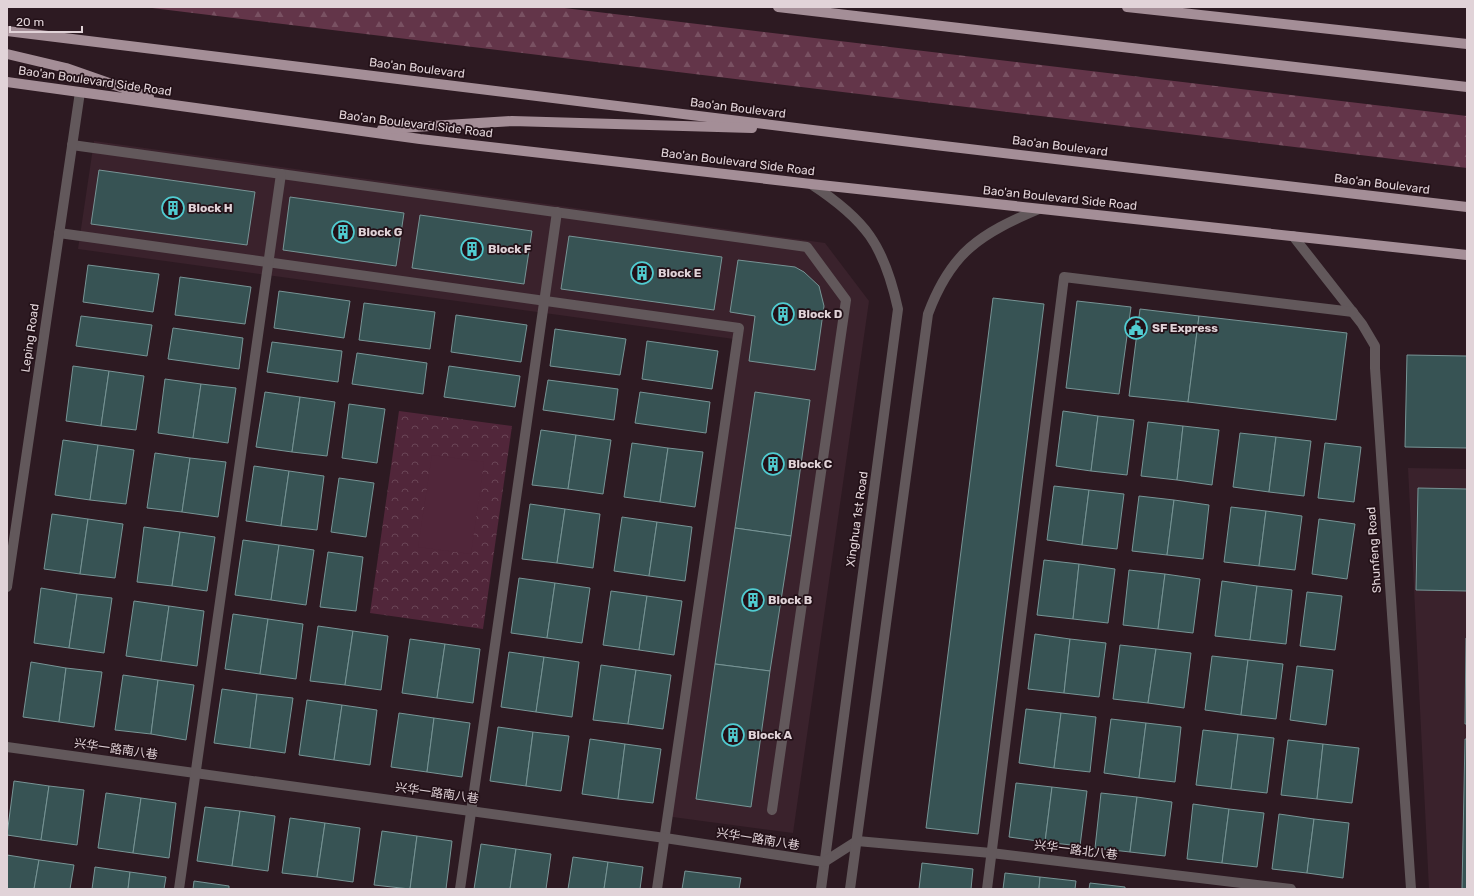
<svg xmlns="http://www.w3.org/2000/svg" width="1474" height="896" viewBox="0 0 1474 896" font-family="Rubik,'Noto Sans SC',sans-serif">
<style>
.built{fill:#3a222c}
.forest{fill:url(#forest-firs)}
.park{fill:url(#park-crowns)}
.pitch{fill:#51263a}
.building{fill:#375354;stroke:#779495}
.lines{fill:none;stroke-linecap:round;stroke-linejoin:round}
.minor{stroke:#62585b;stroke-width:10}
.major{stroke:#a48e97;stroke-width:10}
.labels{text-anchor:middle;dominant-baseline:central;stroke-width:3.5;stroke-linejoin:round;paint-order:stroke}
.street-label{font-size:12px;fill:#e1d3d8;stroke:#231118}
.poi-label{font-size:12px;font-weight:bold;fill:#e1d3d8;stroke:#231118;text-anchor:start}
</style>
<defs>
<pattern id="forest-firs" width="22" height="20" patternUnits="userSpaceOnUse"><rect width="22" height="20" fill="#633549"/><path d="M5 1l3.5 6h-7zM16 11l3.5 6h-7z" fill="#795162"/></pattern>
<pattern id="park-crowns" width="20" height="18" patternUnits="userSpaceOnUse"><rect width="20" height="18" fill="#51263a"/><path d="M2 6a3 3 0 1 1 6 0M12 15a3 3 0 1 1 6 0" fill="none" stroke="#6a4556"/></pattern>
</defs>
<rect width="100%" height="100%" fill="#2d1a22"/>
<g class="built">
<polygon points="94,141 825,243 869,301 793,833 665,816 734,339 78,249"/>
<polygon points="1408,468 1467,469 1467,889 1429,889"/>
</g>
<polygon class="forest" points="144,7 556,7 1467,116 1467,168"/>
<polygon class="park" points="399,411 512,426 483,629 370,613"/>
<polygon class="pitch" points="432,455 484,462 471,554 418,547"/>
<g class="building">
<polygon points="99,170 255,192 247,245 91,224"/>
<polygon points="290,197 404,213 396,266 283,250"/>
<polygon points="420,215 532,231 524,284 412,268"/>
<polygon points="569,236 722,257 714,310 561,289"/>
<polygon points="738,260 795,267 804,272 819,286 824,306 815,370 749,361 755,316 730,312"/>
<polygon points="88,265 159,274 153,312 83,302"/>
<polygon points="180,277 251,287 245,324 175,315"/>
<polygon points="279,291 350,301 344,338 274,328"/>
<polygon points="993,298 1044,304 978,834 926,828"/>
<polygon points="1077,301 1131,307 1119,394 1066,388"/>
<polygon points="364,303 435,312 430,349 359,340"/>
<polygon points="1140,309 1199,316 1188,402 1129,396"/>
<polygon points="456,315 527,325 521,362 451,352"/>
<polygon points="81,316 152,325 147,356 76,346"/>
<polygon points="1199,316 1347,333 1336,420 1188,402"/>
<polygon points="173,328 243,338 239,369 168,359"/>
<polygon points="555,329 626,339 620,375 550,366"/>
<polygon points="647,341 718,351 712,389 642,379"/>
<polygon points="272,342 342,351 338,382 267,372"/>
<polygon points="357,353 427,363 423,394 352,384"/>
<polygon points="1407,355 1467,356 1467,448 1405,447"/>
<polygon points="73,366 109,371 101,426 66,421"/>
<polygon points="449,366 520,376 515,407 444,397"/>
<polygon points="109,371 144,376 136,430 101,426"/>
<polygon points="165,379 201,384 193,438 158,433"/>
<polygon points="548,380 618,389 614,420 543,410"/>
<polygon points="201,384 236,388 228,443 193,438"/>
<polygon points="265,392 300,397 292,452 256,447"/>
<polygon points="640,392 710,402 706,433 635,423"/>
<polygon points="755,392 810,400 791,536 735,528"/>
<polygon points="300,397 335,402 327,456 292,452"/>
<polygon points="349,404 385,409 377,463 342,458"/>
<polygon points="1063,411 1098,416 1091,471 1056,466"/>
<polygon points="1098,416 1134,420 1127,475 1091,471"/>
<polygon points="1148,422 1183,426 1177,480 1141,476"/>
<polygon points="1183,426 1219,430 1212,485 1177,480"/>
<polygon points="541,430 576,435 568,489 532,485"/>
<polygon points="1240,433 1276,437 1269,492 1233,487"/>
<polygon points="576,435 611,440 603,494 568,489"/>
<polygon points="1276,437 1311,441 1304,496 1269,492"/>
<polygon points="63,440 98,445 90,500 55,495"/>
<polygon points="632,443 668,448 660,502 624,497"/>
<polygon points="1325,443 1361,447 1354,502 1318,498"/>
<polygon points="98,445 134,450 126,504 90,500"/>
<polygon points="668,448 703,452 695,507 660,502"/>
<polygon points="155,453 190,458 182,512 147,508"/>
<polygon points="190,458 226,462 218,517 182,512"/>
<polygon points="254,466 289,471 281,526 246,521"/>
<polygon points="289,471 324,476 317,530 281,526"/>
<polygon points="339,478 374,483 366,537 331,532"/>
<polygon points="1054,486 1089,490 1082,545 1047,540"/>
<polygon points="1418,488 1467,489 1467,591 1416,590"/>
<polygon points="1089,490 1124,494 1117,549 1082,545"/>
<polygon points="1139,496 1174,500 1167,555 1132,551"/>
<polygon points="1174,500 1209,505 1203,559 1167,555"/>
<polygon points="530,504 565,509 557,563 522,559"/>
<polygon points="1231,507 1266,511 1259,566 1224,562"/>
<polygon points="565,509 600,514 593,568 557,563"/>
<polygon points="1266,511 1302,516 1295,570 1259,566"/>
<polygon points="52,514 88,519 80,574 44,569"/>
<polygon points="622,517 657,522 649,576 614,571"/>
<polygon points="88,519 123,524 115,578 80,574"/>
<polygon points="1319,519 1355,524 1347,579 1312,574"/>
<polygon points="657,522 692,527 685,581 649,576"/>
<polygon points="144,527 180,532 172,586 137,582"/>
<polygon points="735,528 791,536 770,671 715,664"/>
<polygon points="180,532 215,537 207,591 172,586"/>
<polygon points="243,540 279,545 271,600 235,595"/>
<polygon points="279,545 314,550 306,605 271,600"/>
<polygon points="328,552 363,557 356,611 320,607"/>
<polygon points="1044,560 1079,564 1073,619 1037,615"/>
<polygon points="1079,564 1115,569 1108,623 1073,619"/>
<polygon points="1129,570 1165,574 1158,629 1123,625"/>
<polygon points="1165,574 1200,579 1193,633 1158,629"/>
<polygon points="519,578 555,583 547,638 511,633"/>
<polygon points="1222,581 1257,586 1250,640 1215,636"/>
<polygon points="555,583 590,588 582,643 547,638"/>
<polygon points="1257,586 1292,590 1286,644 1250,640"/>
<polygon points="41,588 77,594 69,648 34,643"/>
<polygon points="611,591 647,596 639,650 603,645"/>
<polygon points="1307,592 1342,596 1335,650 1300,646"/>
<polygon points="77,594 112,598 104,653 69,648"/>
<polygon points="647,596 682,601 674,655 639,650"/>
<polygon points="134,601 169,606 161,661 126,656"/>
<polygon points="169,606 204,611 197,666 161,661"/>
<polygon points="233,614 268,619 260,674 225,669"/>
<polygon points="268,619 303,624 296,679 260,674"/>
<polygon points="318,626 353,631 345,685 310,681"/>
<polygon points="353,631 388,636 381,690 345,685"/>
<polygon points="1035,634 1070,639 1064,693 1028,689"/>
<polygon points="1466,638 1467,638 1467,724 1465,724"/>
<polygon points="410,639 445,644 437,698 402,693"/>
<polygon points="1070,639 1106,643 1099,697 1064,693"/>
<polygon points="445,644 480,649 473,703 437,698"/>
<polygon points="1120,645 1156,649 1148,703 1113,699"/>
<polygon points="1156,649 1191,653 1184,708 1148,703"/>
<polygon points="509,652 544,657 536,712 501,707"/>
<polygon points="1212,656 1248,660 1241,715 1205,710"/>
<polygon points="544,657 579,662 572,717 536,712"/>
<polygon points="1248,660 1283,664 1276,719 1241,715"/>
<polygon points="31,662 66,668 59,722 23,717"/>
<polygon points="715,664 770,671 751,807 696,799"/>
<polygon points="601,665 636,670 628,724 593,720"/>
<polygon points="1297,666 1333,670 1326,725 1290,720"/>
<polygon points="66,668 102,672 94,727 59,722"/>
<polygon points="636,670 671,675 663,729 628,724"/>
<polygon points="123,675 158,680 151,734 115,730"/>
<polygon points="158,680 194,685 186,740 151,734"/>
<polygon points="222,689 257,694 250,748 214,743"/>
<polygon points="257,694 293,698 285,753 250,748"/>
<polygon points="307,700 342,705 334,760 299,755"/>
<polygon points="342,705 377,710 370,765 334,760"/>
<polygon points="1026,709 1061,713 1054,768 1019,763"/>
<polygon points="399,713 434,718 427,772 391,767"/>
<polygon points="1061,713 1096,717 1090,772 1054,768"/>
<polygon points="434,718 470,723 462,777 427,772"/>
<polygon points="1111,719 1146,723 1139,778 1104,773"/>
<polygon points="1146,723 1181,727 1175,782 1139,778"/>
<polygon points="498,727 533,732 526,786 490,781"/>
<polygon points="1203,730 1238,734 1231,789 1196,785"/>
<polygon points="533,732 569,736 561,791 526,786"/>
<polygon points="1238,734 1274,738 1267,793 1231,789"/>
<polygon points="590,739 625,744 618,799 582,794"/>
<polygon points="1465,739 1467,739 1467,889 1462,889"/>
<polygon points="1288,740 1323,744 1317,799 1281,795"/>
<polygon points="625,744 661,749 653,803 618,799"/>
<polygon points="1323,744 1359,748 1352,803 1317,799"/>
<polygon points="14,781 49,786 41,840 7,835"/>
<polygon points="1016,783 1052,787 1045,842 1009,837"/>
<polygon points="49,786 84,790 77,845 41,840"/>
<polygon points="1052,787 1087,791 1080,846 1045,842"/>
<polygon points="106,793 141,798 133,853 98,848"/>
<polygon points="1101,793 1137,797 1130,852 1095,848"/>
<polygon points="1137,797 1172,802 1165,856 1130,852"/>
<polygon points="141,798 176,803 169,858 133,853"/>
<polygon points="1193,804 1229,809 1222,863 1187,859"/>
<polygon points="205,807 240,811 232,866 197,861"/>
<polygon points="1229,809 1264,813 1257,867 1222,863"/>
<polygon points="240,811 275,816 268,871 232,866"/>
<polygon points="1279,814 1314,819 1307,873 1272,869"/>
<polygon points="290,818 325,823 317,877 282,873"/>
<polygon points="1314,819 1349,823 1343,878 1307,873"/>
<polygon points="325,823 360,828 353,882 317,877"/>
<polygon points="382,831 417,836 410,889 374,885"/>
<polygon points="417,836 452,841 446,889 410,889"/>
<polygon points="481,844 516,849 510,889 474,889"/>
<polygon points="516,849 551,854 546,889 510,889"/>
<polygon points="7,855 39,860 34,889 7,889"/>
<polygon points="573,857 608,862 604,889 568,889"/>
<polygon points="39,860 74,865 70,889 34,889"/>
<polygon points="608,862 643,867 640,889 604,889"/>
<polygon points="922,863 973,869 971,889 919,889"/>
<polygon points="95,867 130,872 128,889 92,889"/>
<polygon points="685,871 741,878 739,889 682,889"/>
<polygon points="130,872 166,877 164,889 128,889"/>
<polygon points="1005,873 1040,877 1039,889 1003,889"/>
<polygon points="1040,877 1076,881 1075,889 1039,889"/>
<polygon points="194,881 229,886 229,889 193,889"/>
<polygon points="1090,883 1125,887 1125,889 1089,889"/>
</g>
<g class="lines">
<g class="minor">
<polyline points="72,145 807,247 846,300 772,810"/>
<path d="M 811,184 C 866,220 884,245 898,309 L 821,889"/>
<polyline points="59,233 739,328 657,889"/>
<polyline points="1293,236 1362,324 1375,346 1375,368 1411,889"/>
<polyline points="7,587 80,92"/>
<polyline points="7,747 665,838 824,862 857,841 991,853 1291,889"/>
<polyline points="179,889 281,174"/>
<polyline points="460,889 557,212"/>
<path d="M 850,889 L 928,314 C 951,252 980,234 1039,209"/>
<polyline points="987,889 1064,277 1353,312"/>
</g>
<g class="major">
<polyline points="778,7 1467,87"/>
<polyline points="1127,7 1467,44"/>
<polyline points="7,31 935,145 1467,207"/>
<polyline points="7,54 66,68 149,97"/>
<polyline points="7,82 420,139 811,184 1467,255"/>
<polyline points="382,129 512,121 752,128"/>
</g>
</g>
<defs>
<g id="building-ring" transform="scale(1.15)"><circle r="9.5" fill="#231118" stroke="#51ccd1" stroke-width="1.5"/><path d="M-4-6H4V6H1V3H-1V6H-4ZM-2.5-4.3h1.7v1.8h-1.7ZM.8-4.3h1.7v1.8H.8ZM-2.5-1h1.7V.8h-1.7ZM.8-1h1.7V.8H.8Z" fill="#51ccd1"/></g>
<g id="civic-ring" transform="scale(1.15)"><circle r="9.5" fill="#231118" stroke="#51ccd1" stroke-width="1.5"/><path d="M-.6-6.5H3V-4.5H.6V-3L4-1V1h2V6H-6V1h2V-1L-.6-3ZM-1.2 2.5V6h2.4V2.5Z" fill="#51ccd1"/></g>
</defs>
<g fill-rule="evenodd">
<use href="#building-ring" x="173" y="208"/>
<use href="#building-ring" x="343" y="232"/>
<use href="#building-ring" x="472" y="249"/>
<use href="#building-ring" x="642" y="273"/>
<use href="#building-ring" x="783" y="314"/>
<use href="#civic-ring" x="1136" y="328"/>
<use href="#building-ring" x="773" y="464"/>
<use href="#building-ring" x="753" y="600"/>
<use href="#building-ring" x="733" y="735"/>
</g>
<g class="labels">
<g class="street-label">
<text transform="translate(417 68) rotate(7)">Bao'an Boulevard</text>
<text transform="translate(95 81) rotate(8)">Bao'an Boulevard Side Road</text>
<text transform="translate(738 108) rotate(7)">Bao'an Boulevard</text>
<text transform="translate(416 124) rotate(7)">Bao'an Boulevard Side Road</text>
<text transform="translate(1060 146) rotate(7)">Bao'an Boulevard</text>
<text transform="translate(738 162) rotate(7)">Bao'an Boulevard Side Road</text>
<text transform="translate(1382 184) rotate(7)">Bao'an Boulevard</text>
<text transform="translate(1060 198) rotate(6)">Bao'an Boulevard Side Road</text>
<text transform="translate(30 338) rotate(-82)">Leping Road</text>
<text transform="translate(857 519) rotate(-82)">Xinghua 1st Road</text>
<text transform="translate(1374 550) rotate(-94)">Shunfeng Road</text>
<text transform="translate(116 749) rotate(8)">兴华一路南八巷</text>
<text transform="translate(437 793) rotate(8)">兴华一路南八巷</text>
<text transform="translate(758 839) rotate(9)">兴华一路南八巷</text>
<text transform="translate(1076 850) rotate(7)">兴华一路北八巷</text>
</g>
<g class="poi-label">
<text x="188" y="208">Block H</text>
<text x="358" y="232">Block G</text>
<text x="488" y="249">Block F</text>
<text x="658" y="273">Block E</text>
<text x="798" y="314">Block D</text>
<text x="1152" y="328">SF Express</text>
<text x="788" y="464">Block C</text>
<text x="768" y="600">Block B</text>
<text x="748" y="735">Block A</text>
</g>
</g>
<rect width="1474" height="896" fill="none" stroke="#e1d3d8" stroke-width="16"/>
<path d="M10 26v6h72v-6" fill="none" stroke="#e1d3d8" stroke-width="2"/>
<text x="16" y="26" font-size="12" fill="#e1d3d8" stroke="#231118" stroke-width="3" paint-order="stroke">20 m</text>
</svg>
